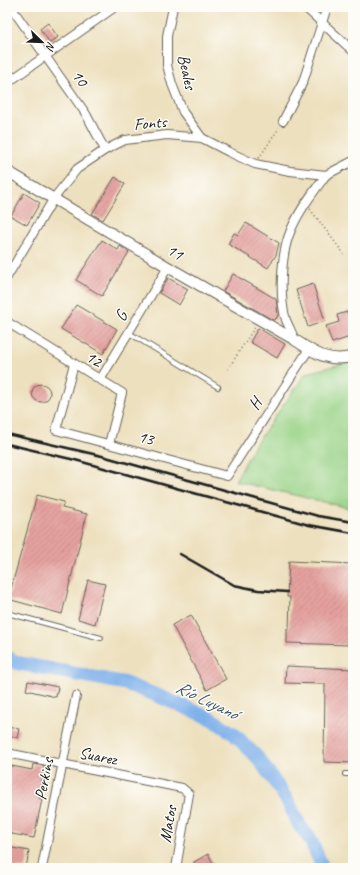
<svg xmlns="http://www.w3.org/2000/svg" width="360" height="875" viewBox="0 0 360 875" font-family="Caveat,sans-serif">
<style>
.pitch{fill:#98d285;stroke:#5a7750}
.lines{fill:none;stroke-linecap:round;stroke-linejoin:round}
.river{stroke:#7fb1eb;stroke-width:14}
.building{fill:url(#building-hatch)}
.service-casing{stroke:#656155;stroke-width:6}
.minor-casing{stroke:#656155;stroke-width:10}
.tertiary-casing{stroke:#656155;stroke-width:12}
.path{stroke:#656155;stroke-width:1.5;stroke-dasharray:1 3;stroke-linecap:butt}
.service{stroke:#fff;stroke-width:4}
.minor{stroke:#fff;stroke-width:8}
.tertiary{stroke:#fff;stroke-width:10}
.rail{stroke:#1c1c1c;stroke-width:2.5}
.labels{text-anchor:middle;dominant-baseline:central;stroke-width:3;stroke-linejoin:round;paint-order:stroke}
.street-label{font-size:17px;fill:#1c1c1c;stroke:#fdfcf7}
.water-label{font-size:18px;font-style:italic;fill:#44586f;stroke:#fdfcf7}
</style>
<defs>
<pattern id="building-hatch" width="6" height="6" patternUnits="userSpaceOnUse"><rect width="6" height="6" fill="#e4a19e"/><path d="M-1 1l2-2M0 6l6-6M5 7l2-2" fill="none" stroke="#c38a88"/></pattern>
</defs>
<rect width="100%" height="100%" fill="#fdfcf7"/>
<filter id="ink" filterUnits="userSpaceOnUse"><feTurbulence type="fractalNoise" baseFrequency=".025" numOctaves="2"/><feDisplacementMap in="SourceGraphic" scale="8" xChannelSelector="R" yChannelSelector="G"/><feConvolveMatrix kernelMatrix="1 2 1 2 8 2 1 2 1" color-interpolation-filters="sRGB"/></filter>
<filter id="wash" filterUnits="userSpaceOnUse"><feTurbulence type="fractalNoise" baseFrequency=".012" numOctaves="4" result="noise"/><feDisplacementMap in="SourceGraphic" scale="16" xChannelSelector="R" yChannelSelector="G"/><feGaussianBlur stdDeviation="0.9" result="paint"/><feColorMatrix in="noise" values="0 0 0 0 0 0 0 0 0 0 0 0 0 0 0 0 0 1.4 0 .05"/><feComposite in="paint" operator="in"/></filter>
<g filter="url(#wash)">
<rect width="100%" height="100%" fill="#ede0be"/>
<polygon class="pitch" points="353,361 353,509 235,481 255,445 306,373"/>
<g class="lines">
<polyline class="river" points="7,657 17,663 124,683 156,695 210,718 233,733 258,758 270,775 287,800 300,826 310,839 323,868"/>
</g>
<g id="blocks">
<g class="building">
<polygon points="48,23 58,37 50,43 40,29"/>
<polygon points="115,177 125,184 103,220 92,214"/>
<polygon points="24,193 40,203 27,225 11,216"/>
<polygon points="246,223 279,243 276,255 268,268 228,244 234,233 238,235"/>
<polygon points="102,240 118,250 120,246 129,252 102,296 76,280"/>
<polygon points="233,274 276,299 278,315 276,319 273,320 223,291"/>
<polygon points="168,278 188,289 179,305 159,293"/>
<polygon points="313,284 325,321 308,327 296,290"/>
<polygon points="76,305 117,329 103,354 61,329"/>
<polygon points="350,311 353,321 353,336 332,343 326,326 339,322 337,315"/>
<polygon points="258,328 285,344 277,358 250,342"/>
<circle cx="41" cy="393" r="9"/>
<polygon points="37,495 64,502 62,508 87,514 62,614 8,599"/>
<polygon points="289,561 353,564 353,622 349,622 348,645 287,643 287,628 289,629 290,597 287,597"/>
<polygon points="88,580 105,584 95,624 78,619"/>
<polygon points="191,615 226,679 207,690 172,625"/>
<polygon points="286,666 353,669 353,763 324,762 325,684 285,683"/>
<polygon points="28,681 58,687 56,697 26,690"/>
<polygon points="7,727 19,729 17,738 7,735"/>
<polygon points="33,764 45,766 39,798 42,799 34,838 7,833 7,765 32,770"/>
<polygon points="7,847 29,851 26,868 7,868"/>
<polygon points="208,854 216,868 197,868 194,862"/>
</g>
</g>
</g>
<g filter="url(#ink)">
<use href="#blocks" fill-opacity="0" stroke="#656155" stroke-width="1"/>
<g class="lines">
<g class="service-casing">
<g id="service">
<polyline points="129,333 218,387"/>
<polyline points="7,613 101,638"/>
<polyline points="345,774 353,774"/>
</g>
</g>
<g class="minor-casing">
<g id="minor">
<polyline points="11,7 86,114 105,150"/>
<polyline points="173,7 167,36 167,65 172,84 183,112 202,138"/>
<polyline points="307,9 353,51"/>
<polyline points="7,83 115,7"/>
<polyline points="283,121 303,82 327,7"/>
<polyline points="7,277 54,198 77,169 105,150 125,140 167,135 202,138 229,152 255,164 290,171 326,175 353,161"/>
<polyline points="7,322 122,393 109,444"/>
<path d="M 295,340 C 292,333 289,327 286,320 C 279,298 281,257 289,235 C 297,213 312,194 326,175"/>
<polyline points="74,364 56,430 227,476 309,349"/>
<polyline points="100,380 168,267"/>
<polyline points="7,753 182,788 189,794 176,868"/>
<polyline points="42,868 76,696"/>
</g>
</g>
<g class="tertiary-casing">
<path id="tertiary" d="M 7,171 L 168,267 L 295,340 C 313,352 330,364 353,356"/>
</g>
<g class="path">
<polyline points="259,158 279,128"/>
<polyline points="350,170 353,175"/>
<polyline points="310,209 344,254"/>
<polyline points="228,369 255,327"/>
</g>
<use href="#service" class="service"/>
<use href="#minor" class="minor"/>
<use href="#tertiary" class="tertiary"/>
<g class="rail">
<polyline points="7,434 102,456 318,516 353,522"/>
<polyline points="7,444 75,460 309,525 353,533"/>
<polyline points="180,554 234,585 258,590 287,592"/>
</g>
</g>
</g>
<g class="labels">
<g class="street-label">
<text transform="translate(187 72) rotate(77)">Beales</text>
<text transform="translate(80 78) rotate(55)">10</text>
<text transform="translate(150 123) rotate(-5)">Fonts</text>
<text transform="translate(175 252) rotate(31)">11</text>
<text transform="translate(121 316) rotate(-59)">G</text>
<text transform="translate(94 359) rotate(32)">12</text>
<text transform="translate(255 404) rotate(-57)">H</text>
<text transform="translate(146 438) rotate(15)">13</text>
<text transform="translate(98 756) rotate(11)">Suarez</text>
<text transform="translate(44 779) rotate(-79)">Perkins</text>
<text transform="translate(168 824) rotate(-80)">Matos</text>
</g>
<g class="water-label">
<text transform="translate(207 700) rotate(26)">Río Luyanó</text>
</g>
</g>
<rect width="360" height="875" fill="none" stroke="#fdfcf7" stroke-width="24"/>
<g transform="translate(42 42) rotate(113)" stroke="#fdfcf7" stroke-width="3" paint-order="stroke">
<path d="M0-3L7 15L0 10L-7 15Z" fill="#1c1c1c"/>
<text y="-6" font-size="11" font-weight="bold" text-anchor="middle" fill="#1c1c1c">N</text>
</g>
</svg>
